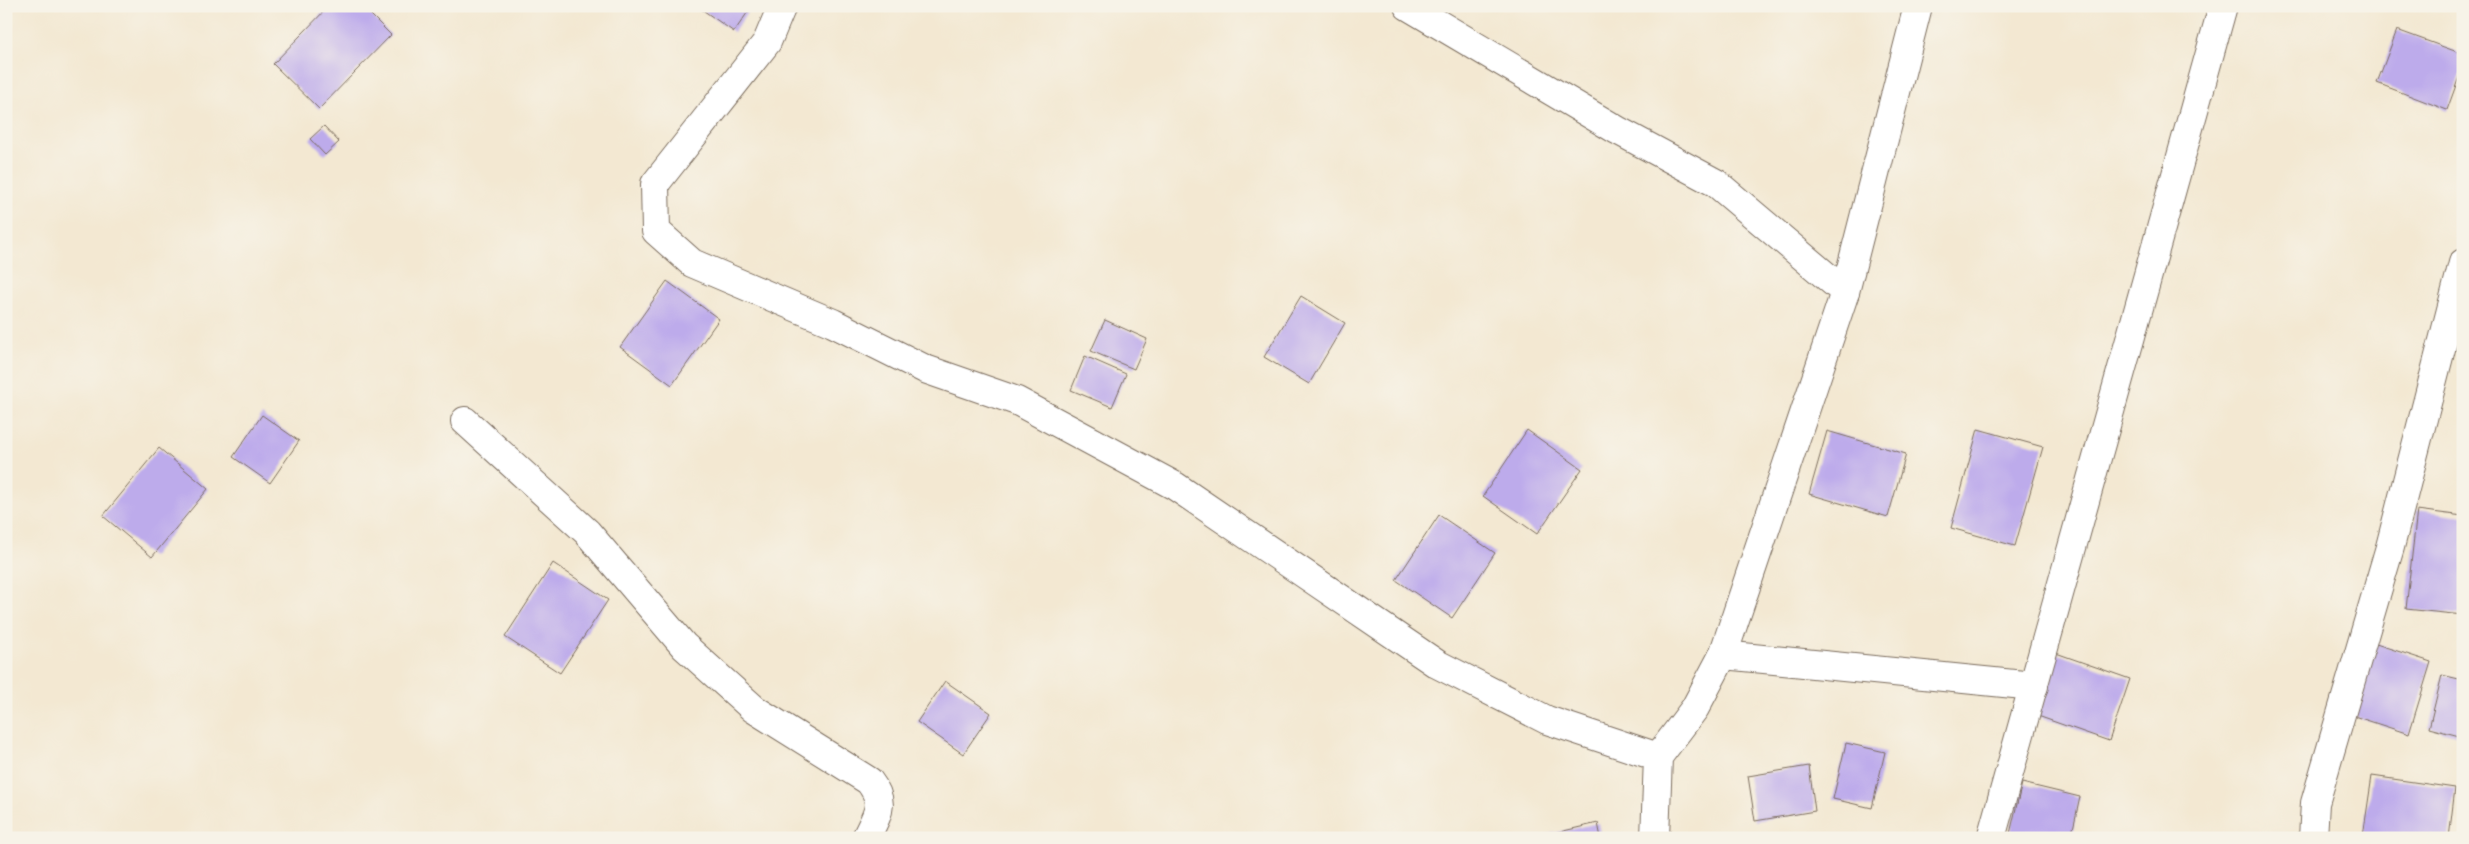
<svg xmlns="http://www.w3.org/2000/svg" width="2469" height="844" viewBox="0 0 2469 844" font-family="'Architects Daughter',sans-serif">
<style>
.building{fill:#bdabeb}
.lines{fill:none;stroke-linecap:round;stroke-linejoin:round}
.street-casing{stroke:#7b6c5d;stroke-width:30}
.street{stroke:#fff;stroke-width:28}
</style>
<rect width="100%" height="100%" fill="#f7f3e8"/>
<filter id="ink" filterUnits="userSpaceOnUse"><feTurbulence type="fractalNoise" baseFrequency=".02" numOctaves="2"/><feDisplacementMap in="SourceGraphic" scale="10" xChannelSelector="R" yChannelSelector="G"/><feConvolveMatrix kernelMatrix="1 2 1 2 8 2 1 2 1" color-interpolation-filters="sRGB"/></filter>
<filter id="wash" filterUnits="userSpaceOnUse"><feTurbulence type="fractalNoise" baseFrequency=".0096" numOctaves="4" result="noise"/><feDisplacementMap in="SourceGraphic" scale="20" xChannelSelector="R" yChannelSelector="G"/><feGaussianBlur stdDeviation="1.12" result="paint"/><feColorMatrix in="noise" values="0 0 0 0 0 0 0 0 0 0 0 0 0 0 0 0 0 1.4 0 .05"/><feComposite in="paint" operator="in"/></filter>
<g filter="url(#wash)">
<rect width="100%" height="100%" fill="#f3e8d2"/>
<g id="blocks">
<g class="building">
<polygon points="329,6 362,6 391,35 319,109 273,64"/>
<polygon points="697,6 752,6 734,32"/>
<polygon points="2397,30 2463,54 2463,66 2447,110 2377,83"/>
<polygon points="324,126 339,142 325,155 310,139"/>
<polygon points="667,281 719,319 672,385 620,347"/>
<polygon points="1301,296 1345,323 1309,384 1264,357"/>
<polygon points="1105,320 1147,339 1134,369 1091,351"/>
<polygon points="1085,356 1126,374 1112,407 1071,390"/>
<polygon points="262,415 299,441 270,483 233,457"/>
<polygon points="1978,429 2043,447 2015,546 1951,528"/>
<polygon points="1527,430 1582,469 1537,534 1483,496"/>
<polygon points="1827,431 1906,454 1888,517 1809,494"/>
<polygon points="159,448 208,489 152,557 103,516"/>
<polygon points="2417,510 2463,516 2463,615 2406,609"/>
<polygon points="1439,515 1495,553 1452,618 1396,580"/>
<polygon points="553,563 608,600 560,673 505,637"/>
<polygon points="2376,644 2431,662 2409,734 2354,716"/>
<polygon points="2056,653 2130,679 2109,741 2035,715"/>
<polygon points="2442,675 2463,680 2463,737 2429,728"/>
<polygon points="945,681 991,713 963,754 917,722"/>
<polygon points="1846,743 1885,752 1872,808 1833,799"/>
<polygon points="1809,766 1815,811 1755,821 1748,776"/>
<polygon points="2372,776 2455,788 2449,838 2363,836"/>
<polygon points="2022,783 2080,797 2071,838 2009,838"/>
<polygon points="1598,823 1601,838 1546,838 1546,835"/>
</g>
</g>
</g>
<g filter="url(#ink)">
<use href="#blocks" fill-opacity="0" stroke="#7b6c5d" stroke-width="1"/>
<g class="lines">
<g class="street-casing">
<g id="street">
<polyline points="782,6 767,42 655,184 656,231 692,263 833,323 925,369 1017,401 1175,486 1437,664 1547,720 1658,757"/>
<polyline points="1408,6 1617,130 1716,183 1845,292"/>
<path d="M 465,421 L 587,532 L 684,646 L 754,709 L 869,781 C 887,804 877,814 866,838"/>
<polyline points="1723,655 2034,686"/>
<polyline points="1655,838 1658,757 1695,708 1723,655 1845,292 1918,6"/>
<polyline points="1991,838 2223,6"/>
<polyline points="2313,838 2315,803 2390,547 2463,263"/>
</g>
</g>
<use href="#street" class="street"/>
</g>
</g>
<rect width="2469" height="844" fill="none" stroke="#f7f3e8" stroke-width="25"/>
</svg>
